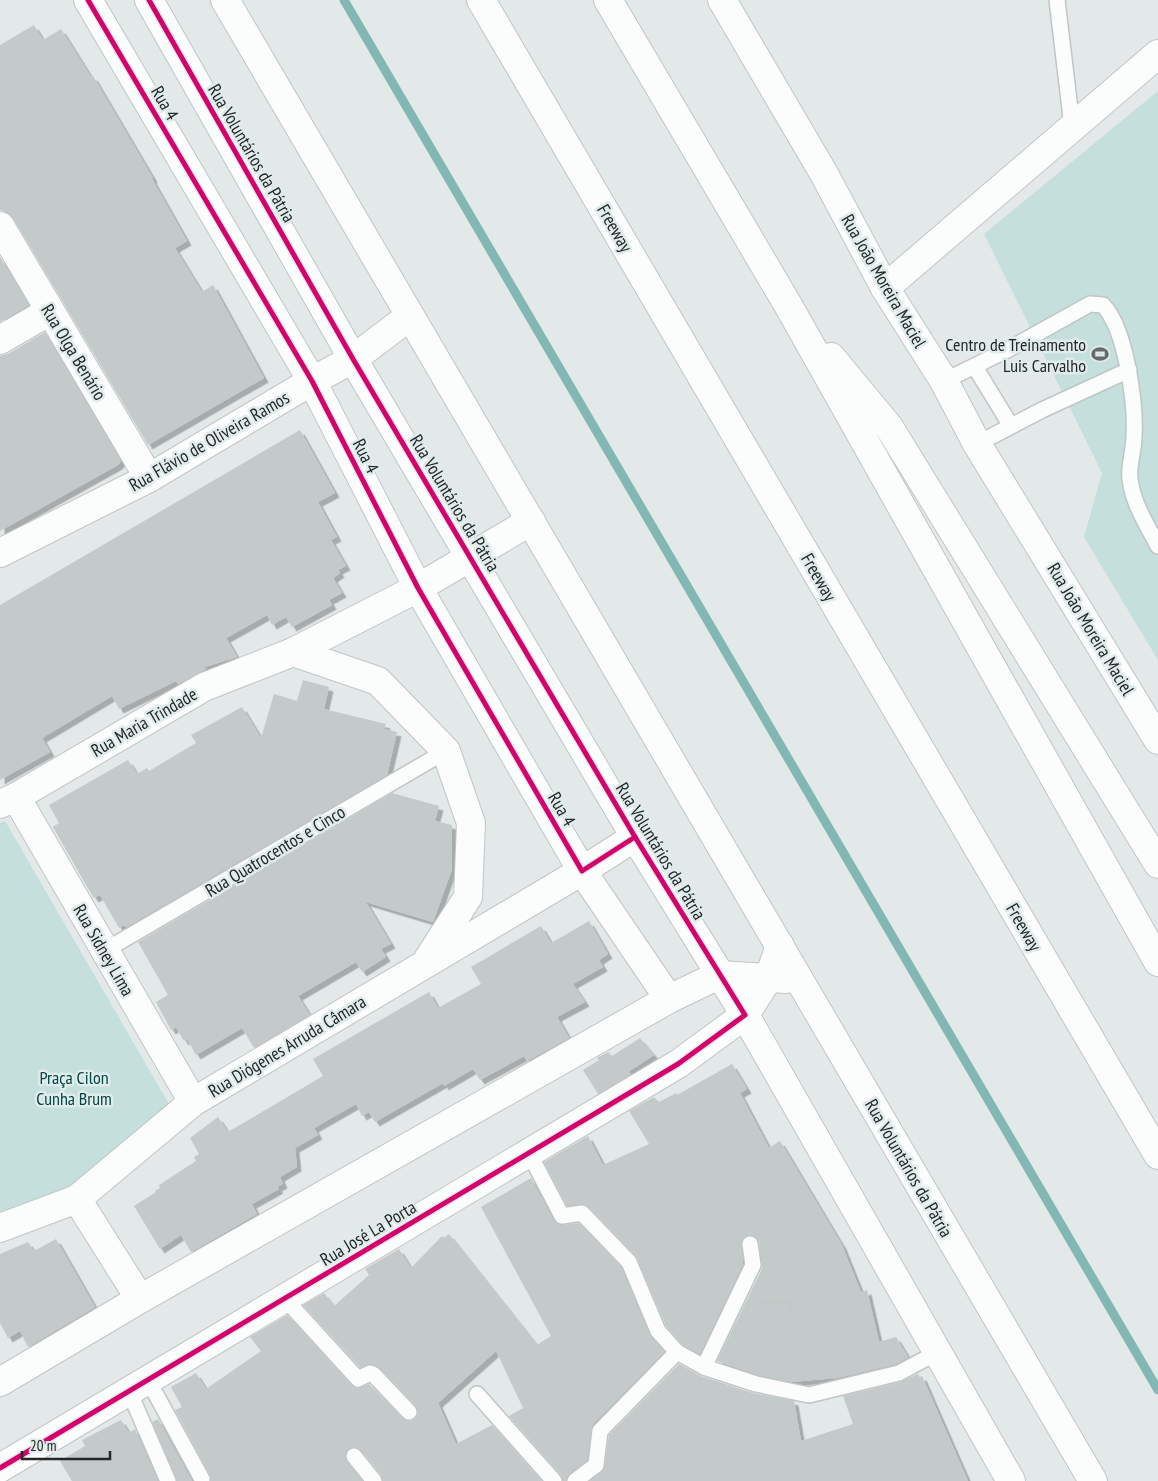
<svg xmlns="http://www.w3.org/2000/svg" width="1158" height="1481" viewBox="0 0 1158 1481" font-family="'PT Sans Narrow',sans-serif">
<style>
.green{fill:#c4dfdc}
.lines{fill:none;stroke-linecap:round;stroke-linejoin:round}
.stream{stroke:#82b7b4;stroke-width:9}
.building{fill:#c4c9c9;filter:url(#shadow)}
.service-casing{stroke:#c0c5c5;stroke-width:18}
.minor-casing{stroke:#c0c5c5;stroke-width:30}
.tertiary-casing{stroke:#c0c5c5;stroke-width:30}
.secondary-casing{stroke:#c0c5c5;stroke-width:30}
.motorway-casing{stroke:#c0c5c5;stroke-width:30}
.path{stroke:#c4c6c6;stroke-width:3;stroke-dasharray:5 2.5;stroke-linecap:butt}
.service{stroke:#fbfcfc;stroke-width:15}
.minor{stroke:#fbfcfc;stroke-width:28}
.tertiary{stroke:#fbfcfc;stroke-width:28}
.secondary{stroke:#fbfcfc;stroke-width:28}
.motorway{stroke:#fbfcfc;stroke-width:28}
.cycleway-casing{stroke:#e0eceb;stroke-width:8}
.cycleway{stroke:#d6006c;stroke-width:5}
.labels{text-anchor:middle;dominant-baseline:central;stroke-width:5;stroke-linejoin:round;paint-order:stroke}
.street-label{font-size:18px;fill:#232727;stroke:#e0eceb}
.poi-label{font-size:18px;fill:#232727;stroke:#e0eceb;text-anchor:end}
.park-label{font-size:18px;fill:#004542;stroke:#e0eceb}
</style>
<defs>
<filter id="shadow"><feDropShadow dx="4.5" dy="4.5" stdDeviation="0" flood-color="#0004"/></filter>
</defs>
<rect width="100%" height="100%" fill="#e3e9e9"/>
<g class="green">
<polygon points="1158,91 1158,660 1084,537 1102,473 984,234"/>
<polygon points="5,821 169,1104 69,1187 0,1212 0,823"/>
</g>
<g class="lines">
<polyline class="stream" points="344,0 1158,1390"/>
</g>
<g class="building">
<polygon points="34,25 43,40 61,29 91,77 93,76 153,178 152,179 187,241 175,248 202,292 213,285 264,378 148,445 13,218 7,212 0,210 0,45"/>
<polygon points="0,257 29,305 0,322"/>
<polygon points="45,332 121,461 118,465 0,531 0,356 8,354"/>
<polygon points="300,430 335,493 318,502 337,537 331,540 346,566 338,570 340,573 333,578 342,593 329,600 332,605 292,627 286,617 272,625 267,615 226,638 237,657 205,667 206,669 178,684 176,681 119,709 112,696 42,738 50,752 0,780 0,605"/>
<polygon points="303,680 329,687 324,709 386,724 384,729 397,732 387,775 126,927 124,925 119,928 100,895 94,898 86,885 53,827 59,823 49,805 128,760 137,774 147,768 149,771 196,743 191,735 242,707 261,738 274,694 297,701"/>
<polygon points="392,793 439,806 435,821 452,825 452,869 433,922 366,902 391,944 381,949 386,957 362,972 356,962 298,996 310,1015 254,1048 242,1028 196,1055 187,1039 184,1041 176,1027 171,1030 156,1002 168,995 138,942"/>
<polygon points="589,921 608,954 599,960 603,967 573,984 585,1002 557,1017 569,1038 527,1061 524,1056 480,1080 473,1069 444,1086 443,1083 375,1122 369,1112 362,1116 356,1104 314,1128 318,1135 295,1148 297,1167 280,1177 283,1184 277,1187 279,1189 252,1204 257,1214 191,1252 181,1235 160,1249 134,1206 156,1192 155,1191 160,1188 159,1185 196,1161 194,1157 199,1154 190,1138 218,1117 228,1132 323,1076 313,1059 429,992 438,1008 481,984 471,967 541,926 551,943"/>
<polygon points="640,1038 654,1055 628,1072 631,1074 598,1094 583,1070 599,1060 597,1058 608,1052 612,1056"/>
<polygon points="732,1064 747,1089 740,1093 769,1148 780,1141 842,1245 861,1292 867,1290 879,1342 896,1337 908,1357 896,1364 837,1378 790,1382 758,1375 717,1361 762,1269 759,1242 754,1236 749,1235 741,1241 743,1264 700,1354 683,1345 666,1326 636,1256 588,1206 581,1204 567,1206 544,1162 588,1136 603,1165 649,1144 629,1111 654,1097 659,1102 676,1093 677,1095"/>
<polygon points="531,1178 554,1221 563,1225 579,1223 621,1267 650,1335 664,1352 593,1424 587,1460 569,1474 566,1481 563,1481 561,1475 509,1416 523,1408 496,1351 438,1403 456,1444 492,1425 541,1481 383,1481 381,1475 361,1450 353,1447 346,1452 345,1458 362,1481 211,1481 210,1475 175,1410 182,1407 171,1387 196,1373 206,1389 261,1351 250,1337 287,1315 351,1385 357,1388 369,1384 403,1419 411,1421 416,1418 418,1414 416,1406 380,1368 372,1364 360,1367 303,1305 324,1293 334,1306 369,1275 365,1269 399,1249 411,1268 442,1236 444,1238 449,1234 537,1345 551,1336 481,1207"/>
<polygon points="56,1239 95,1307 28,1347 20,1331 8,1338 0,1323 0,1254 28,1242 34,1251"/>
<polygon points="679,1364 701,1376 753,1393 794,1401 801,1441 853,1424 843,1396 901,1382 918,1374 920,1377 922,1376 968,1481 590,1481 604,1469 609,1435"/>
<polygon points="158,1419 192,1481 177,1481 152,1422"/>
<polygon points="121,1420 129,1433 135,1429 158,1481 72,1481 60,1461 85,1446 82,1440"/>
</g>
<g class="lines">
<g class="service-casing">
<g id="service">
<polyline points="1057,0 1072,126"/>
<polyline points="975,367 1011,426"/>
<path d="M 944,381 L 1009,349 L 1090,304 L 1103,305 C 1126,329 1136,404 1134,437 C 1134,451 1128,466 1130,479 C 1133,504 1147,525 1158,546"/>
<polyline points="977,444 1042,410 1129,370"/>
<polyline points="104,951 446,751"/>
<polyline points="529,1153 562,1216 582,1213 629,1262 658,1331 677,1352 704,1367 756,1384 809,1395 899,1373 938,1352"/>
<polyline points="285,1299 358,1379 370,1373 373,1374 409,1412"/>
<polyline points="704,1367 753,1265 750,1244"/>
<polyline points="148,1380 202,1479"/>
<polyline points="129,1391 168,1481"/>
<polyline points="477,1394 554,1481"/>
<polyline points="354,1456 374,1481"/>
<polyline points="575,1481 596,1465 600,1431 677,1352"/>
</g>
</g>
<g class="minor-casing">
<g id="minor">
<polyline points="88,0 312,381 418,588 582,871 635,837"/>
<polyline points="0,226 149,478"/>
<polyline points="885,288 1158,54"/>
<polyline points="0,340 50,311"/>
<polyline points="0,553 149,478 312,381 353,359 410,316"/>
<polyline points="293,652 378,681 446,751 471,823 468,897 428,959"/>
<polyline points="16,797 193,1102"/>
<polyline points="0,804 16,797 204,687 293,652 418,588 531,521"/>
<polyline points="77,1199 140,1299"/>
<polyline points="0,1228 77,1199 193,1102 582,871 669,999"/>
</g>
</g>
<g class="tertiary-casing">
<g id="tertiary">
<polyline points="722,0 823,172 885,288 944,381 977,444 1158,740"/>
<polyline points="0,1382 140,1299 669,999 719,975 786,979"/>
<polyline points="0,1468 678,1064 745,1015 769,977 780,946"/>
</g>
</g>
<g class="secondary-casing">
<g id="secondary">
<polyline points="149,0 353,359 635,837 745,1015 1011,1481"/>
<polyline points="225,0 1093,1481"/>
</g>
</g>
<g class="motorway-casing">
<g id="motorway">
<polyline points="481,0 1158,1155"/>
<polyline points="608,0 788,305 1158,962"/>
<polyline points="831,357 889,427 1158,864"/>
</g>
</g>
<polyline class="path" points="759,1303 789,1302 791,1311"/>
<use href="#service" class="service"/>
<use href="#minor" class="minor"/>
<use href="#tertiary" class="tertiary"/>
<use href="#secondary" class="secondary"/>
<use href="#motorway" class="motorway"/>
<g class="cycleway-casing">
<g id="cycleway">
<polyline points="88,0 312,381 418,588 582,871 635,837"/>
<polyline points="0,1468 678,1064 745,1015 635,837 353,359 149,0"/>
</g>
</g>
<use href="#cycleway" class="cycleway"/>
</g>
<defs>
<g id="stadium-bare" transform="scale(1.35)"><path d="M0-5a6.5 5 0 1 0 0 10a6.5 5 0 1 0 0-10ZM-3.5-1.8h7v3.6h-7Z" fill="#666b6b" stroke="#e0eceb" stroke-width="2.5" paint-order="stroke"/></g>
</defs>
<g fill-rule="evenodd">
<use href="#stadium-bare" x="1100" y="354"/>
</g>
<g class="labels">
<g class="street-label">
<text transform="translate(165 103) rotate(60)">Rua 4</text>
<text transform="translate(252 153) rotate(60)">Rua Voluntários da Pátria</text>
<text transform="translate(615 228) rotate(60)">Freeway</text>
<text transform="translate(884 281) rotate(60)">Rua João Moreira Maciel</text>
<text transform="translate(74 352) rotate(59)">Rua Olga Benário</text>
<text transform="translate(209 441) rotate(-30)">Rua Flávio de Oliveira Ramos</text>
<text transform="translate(366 456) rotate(63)">Rua 4</text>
<text transform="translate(455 503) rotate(59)">Rua Voluntários da Pátria</text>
<text transform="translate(819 577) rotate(60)">Freeway</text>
<text transform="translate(1091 629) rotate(59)">Rua João Moreira Maciel</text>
<text transform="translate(144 722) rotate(-30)">Rua Maria Trindade</text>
<text transform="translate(562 809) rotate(60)">Rua 4</text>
<text transform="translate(275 851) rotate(-31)">Rua Quatrocentos e Cinco</text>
<text transform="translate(661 851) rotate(59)">Rua Voluntários da Pátria</text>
<text transform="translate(1024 927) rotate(60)">Freeway</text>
<text transform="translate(104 950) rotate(60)">Rua Sidney Lima</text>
<text transform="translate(287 1046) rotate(-31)">Rua Diógenes Arruda Câmara</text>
<text transform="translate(909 1168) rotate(60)">Rua Voluntários da Pátria</text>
<text transform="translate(368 1233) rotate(-31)">Rua José La Porta</text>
</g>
<g class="poi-label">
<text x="1086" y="344">Centro de Treinamento<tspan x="1086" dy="21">Luis Carvalho</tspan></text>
</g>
<g class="park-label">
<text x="74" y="1077">Praça Cilon<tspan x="74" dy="21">Cunha Brum</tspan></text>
</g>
</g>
<path d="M22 1451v8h88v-8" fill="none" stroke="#232727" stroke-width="2.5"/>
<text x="30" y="1451" font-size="15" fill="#232727" stroke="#e0eceb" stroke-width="4" paint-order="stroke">20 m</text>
</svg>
